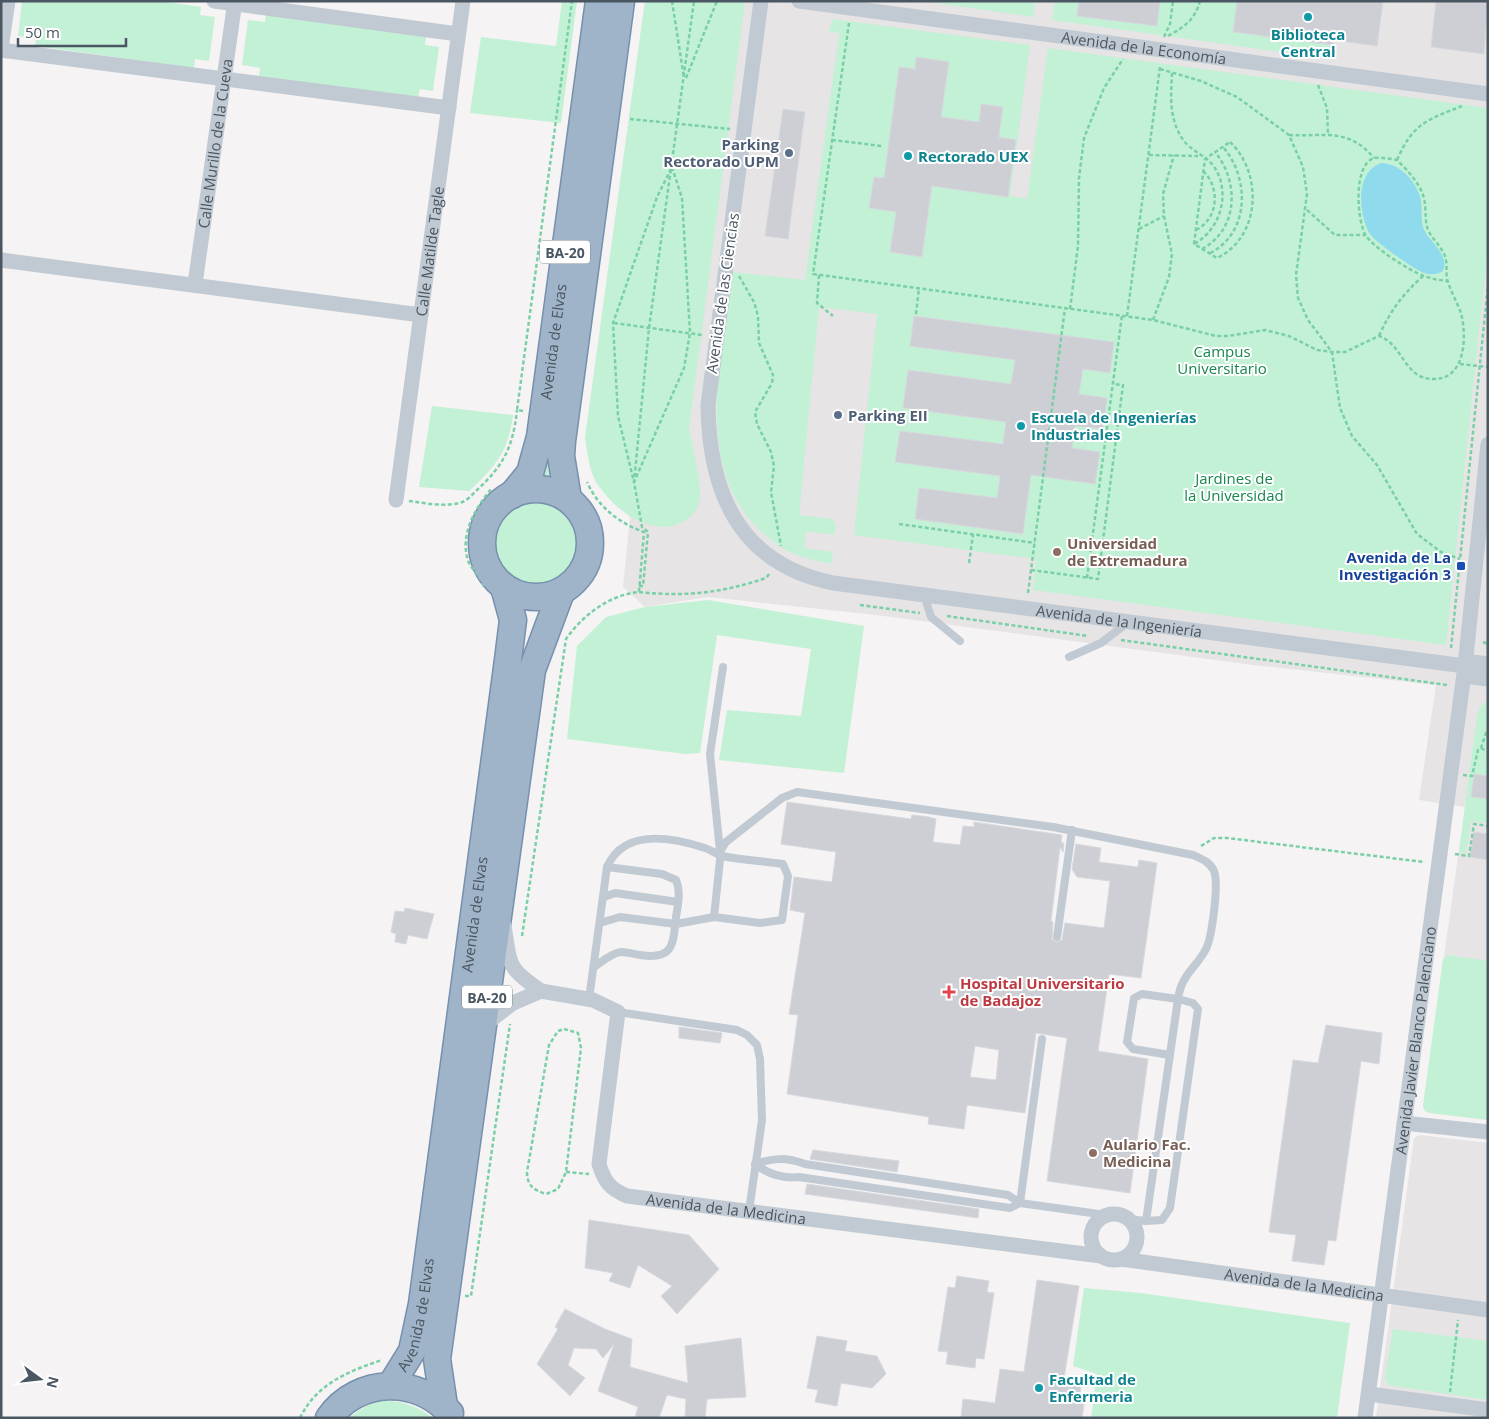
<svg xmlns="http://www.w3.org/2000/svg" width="1489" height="1419" viewBox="0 0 1489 1419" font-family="'Open Sans',sans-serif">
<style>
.education{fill:#e6e4e5}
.green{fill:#c3f1d5}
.water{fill:#90daee}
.building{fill:#cdcfd5;stroke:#d7d9de;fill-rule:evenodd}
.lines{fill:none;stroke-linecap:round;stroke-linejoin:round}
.trunk-casing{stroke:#7690ad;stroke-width:29}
.path{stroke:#7ad0a6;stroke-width:2.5;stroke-dasharray:4 2.5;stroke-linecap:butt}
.service{stroke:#c1cad2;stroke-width:8}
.minor{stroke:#c1cad2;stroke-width:15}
.trunk{stroke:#9fb4c9;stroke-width:26}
.culture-dot{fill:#0f9aa8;stroke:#fff;stroke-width:2}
.service-dot{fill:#5c6f8a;stroke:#fff;stroke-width:2}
.education-dot{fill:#8d6e63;stroke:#fff;stroke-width:2}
.transit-dot{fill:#1a4fb4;stroke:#fff;stroke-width:2}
.health-dot{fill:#e0444e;stroke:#fff;stroke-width:2}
.labels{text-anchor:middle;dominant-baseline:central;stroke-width:4;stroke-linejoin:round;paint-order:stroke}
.shield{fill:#fff;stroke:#808990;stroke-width:1}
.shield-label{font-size:14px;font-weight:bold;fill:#4a5661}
.culture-label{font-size:15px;font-weight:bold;fill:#0d838f;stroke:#fff;text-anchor:start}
.street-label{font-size:15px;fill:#4a5661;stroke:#fff}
.service-label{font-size:15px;font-weight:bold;fill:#4e5e75;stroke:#fff;text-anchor:end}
.park-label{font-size:15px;fill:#17864f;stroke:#fff}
.education-label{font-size:15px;font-weight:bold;fill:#785e54;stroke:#fff;text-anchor:start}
.transit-label{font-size:15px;font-weight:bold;fill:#164399;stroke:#fff;text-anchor:end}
.health-label{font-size:15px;font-weight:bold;fill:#be3a42;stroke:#fff;text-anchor:start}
</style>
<rect width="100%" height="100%" fill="#f5f3f3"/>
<g class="education">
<polygon points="645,1 1488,1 1488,1120 1430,1113 1425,1111 1423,1106 1465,807 1419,800 1436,685 1253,665 876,615 708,597 645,607 623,587 630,517 614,504 596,483 590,468 585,438"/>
<polygon points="1420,1135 1488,1143 1488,1418 1376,1418 1414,1138"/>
</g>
<g class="green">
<polygon points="22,1 160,1 201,7 200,15 215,17 209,61 195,59 194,68 35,46 36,38 18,36"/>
<polygon points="562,1 577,1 561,123 470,113 481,37 556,46"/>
<path d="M 645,1 L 745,1 L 689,429 C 692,444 702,485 700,498 C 699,506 693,516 686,520 C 655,541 614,510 597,483 C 589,470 588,453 585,438 Z"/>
<polygon points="922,1 1035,1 1033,17"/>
<polygon points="1055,1 1237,1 1234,32 1333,45 1331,59 1052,20"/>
<polygon points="266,15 426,37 425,45 439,47 433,91 420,89 418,98 259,76 260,68 242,65 248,20 265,22"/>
<path d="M 832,19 L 1030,45 L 1010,196 L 1027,199 L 1048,48 L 1488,108 L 1488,246 L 1446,645 L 1033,590 L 1036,559 L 854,535 L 877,314 L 819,307 L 799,515 L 833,519 L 836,526 L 834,535 L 806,531 L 804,548 L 833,552 L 831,564 C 815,560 796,557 781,547 C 688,487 720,363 732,272 L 805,280 L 839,33 L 829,32 Z"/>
<path d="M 432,406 L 513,415 C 508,452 496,466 469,491 L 419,487 Z"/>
<polygon points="548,441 553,483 536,481"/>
<circle cx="536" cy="544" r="45"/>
<polygon points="708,600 864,626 844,773 719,760 727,710 801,716 811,649 717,635 700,753 685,754 567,739 577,646 606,617 645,607"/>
<polygon points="1488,700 1488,823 1471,821 1466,853 1459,852 1477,715 1480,707"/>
<polygon points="1448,955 1488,961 1488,1120 1430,1113 1425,1111 1423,1106 1443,959"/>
<polygon points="1084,1288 1141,1293 1350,1323 1337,1418 1091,1418 1097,1374 1073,1366"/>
<polygon points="1393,1329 1488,1341 1488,1400 1388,1385 1385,1378"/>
<path d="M 381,1401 C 402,1400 417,1406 433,1418 L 348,1418 L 366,1406 Z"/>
</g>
<path class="water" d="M 1382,163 C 1401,164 1417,182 1421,200 C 1422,209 1421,219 1423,227 C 1428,242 1450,253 1443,271 C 1437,275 1430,275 1424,273 C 1415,270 1375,242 1370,234 C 1358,215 1355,170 1382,163 Z"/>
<g class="building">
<polygon points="1079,1 1160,1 1157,26 1077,16"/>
<polygon points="1237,1 1383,1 1377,46 1333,40 1333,45 1233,32"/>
<polygon points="1436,1 1488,1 1484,54 1431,47"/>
<polygon points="916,57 949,62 941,117 979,122 981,104 1003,107 999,137 1016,140 1008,197 932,186 922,257 890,252 896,212 869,208 874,177 884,178 899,67 915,69"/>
<polygon points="783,109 805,112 788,239 765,236"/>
<polygon points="914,316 1114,342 1110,373 1083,369 1079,394 1107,398 1103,429 1075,426 1072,448 1100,452 1095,484 1031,475 1023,534 915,519 919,488 997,498 1000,476 895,462 900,431 1003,444 1006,422 903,408 908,370 1011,384 1015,360 910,346"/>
<polygon points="1474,774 1488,776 1488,799 1471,797"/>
<path d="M 787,802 L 911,819 L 912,815 L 929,817 L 936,819 L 933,842 L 960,845 L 963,826 L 974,827 L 974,822 L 1062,835 L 1061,843 L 1064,843 L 1063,852 L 1060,847 L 1051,921 L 1053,922 L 1052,939 L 1056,942 L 1062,940 L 1065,923 L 1104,928 L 1110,881 L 1077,877 L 1072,869 L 1076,844 L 1101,848 L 1099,862 L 1138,867 L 1139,860 L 1157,863 L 1141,978 L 1109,974 L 1098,1051 L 1148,1059 L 1130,1193 L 1047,1181 L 1067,1038 L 1036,1033 L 1025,1113 L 967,1105 L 964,1129 L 928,1124 L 929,1117 L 787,1094 L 798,1015 L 789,1014 L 805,913 L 790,910 L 794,877 L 832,882 L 836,852 L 781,844 ZM 975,1046 L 999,1050 L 996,1080 L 970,1077 Z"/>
<polygon points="1474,832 1488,834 1488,860 1470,857"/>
<polygon points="405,908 434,914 427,939 408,935 406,944 395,942 396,934 391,932 395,911 404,912"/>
<polygon points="1326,1025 1382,1033 1379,1064 1361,1061 1336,1241 1328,1240 1324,1265 1292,1261 1296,1235 1269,1232 1293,1060 1318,1063"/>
<polygon points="679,1027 722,1033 720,1043 679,1038"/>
<polygon points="813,1150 899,1161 897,1172 810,1159"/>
<polygon points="807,1184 979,1209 978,1218 805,1194"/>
<polygon points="589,1220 689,1235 719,1269 677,1314 661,1296 672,1286 638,1265 630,1288 609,1281 613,1273 585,1268"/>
<polygon points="957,1276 989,1281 987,1292 994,1293 984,1359 976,1358 975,1368 946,1364 948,1352 938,1351 948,1287 955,1288"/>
<polygon points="1037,1280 1079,1286 1064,1378 1081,1381 1080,1396 1085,1397 1082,1418 961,1418 963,1399 995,1403 1000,1369 1024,1372"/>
<polygon points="565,1309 605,1329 632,1339 630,1367 688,1383 685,1346 741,1338 746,1397 707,1399 705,1418 685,1418 686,1399 667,1395 659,1418 635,1418 638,1407 598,1391 614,1344 603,1358 596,1349 574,1348 568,1365 585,1378 570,1396 537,1364 558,1329 555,1327"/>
<polygon points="817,1336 847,1341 845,1351 877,1356 886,1374 872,1388 841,1383 837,1406 815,1402 818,1390 807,1388"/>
</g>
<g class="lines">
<g class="trunk-casing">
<g id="trunk">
<circle cx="536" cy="543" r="54"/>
<path id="s8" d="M 512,495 L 530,473 L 540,437 L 599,1"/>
<polyline points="568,499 561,456 562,441 621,1"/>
<path id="s9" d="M 391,1385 L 412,1351 L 422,1304 L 508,660 L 513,620 L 504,587"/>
<polyline points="444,1406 437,1359 532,670 561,592"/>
<path d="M 329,1418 C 358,1377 418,1376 450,1413"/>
</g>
</g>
<g class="path">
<polyline points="672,1 684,78"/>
<path d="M 849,23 L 813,274 L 1153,320 L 1216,336 L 1228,336 L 1265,330 L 1289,336 L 1317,350 L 1332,352 L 1345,352 L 1379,336 C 1403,344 1404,379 1433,379 C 1466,380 1467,336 1461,313 C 1457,302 1451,292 1448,282 C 1445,274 1448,264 1445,256 C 1441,246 1433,240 1428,230 C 1425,222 1426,213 1425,204 C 1423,186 1409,172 1397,160 C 1391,159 1381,157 1374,158 C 1353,165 1357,219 1365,234 C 1372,247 1410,271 1424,276 C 1432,279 1439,280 1447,281"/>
<path d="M 1168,36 C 1184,27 1195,20 1200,1"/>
<polyline points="1164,37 1170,24 1173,1"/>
<polyline points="1160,69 1201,81 1237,97 1289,135 1303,167 1307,194 1296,275 1298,298 1308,320 1332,352 1340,408 1352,436 1377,465 1417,534 1441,552 1460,559"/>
<path d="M 1172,73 C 1171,93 1169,114 1179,133 C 1187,150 1201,152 1212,164 C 1232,189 1222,229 1194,244"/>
<polyline points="686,78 717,1"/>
<polyline points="1318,85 1327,108 1328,134"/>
<polyline points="630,119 730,129"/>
<path d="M 1289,135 C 1324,137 1348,127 1374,158"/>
<polyline points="832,140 882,146"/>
<path d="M 1230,142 C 1263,173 1261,237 1217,258 L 1194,244 L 1205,159 Z"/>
<polyline points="1149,155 1198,156"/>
<path d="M 1397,160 C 1413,123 1427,120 1462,106"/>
<polygon points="672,167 682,198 690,333 684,368 634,482 618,416 613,323 657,197"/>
<polyline points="1307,210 1335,235 1366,235"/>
<polyline points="1139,229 1164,216"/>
<path d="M 1196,230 C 1218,219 1221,188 1203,171"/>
<path d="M 1202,249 C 1239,229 1239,181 1215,152"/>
<path d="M 1210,253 C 1250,233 1250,178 1223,147"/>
<polyline points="819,275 817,303 833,316"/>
<polyline points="739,276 754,302 758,316 759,343 773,375 772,383 755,412 757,424 771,452 774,466 771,492 781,546"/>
<polyline points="1070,309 1078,246 1079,178 1084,138 1104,88 1123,59"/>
<polyline points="916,314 919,288"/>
<polyline points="1127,316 1160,67"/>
<polyline points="1153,320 1169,277 1172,254 1164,216 1163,194 1174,155"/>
<polyline points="614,323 702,335"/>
<path d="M 1379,336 C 1390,311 1403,294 1423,276"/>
<polyline points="1460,364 1488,367"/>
<polyline points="523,411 517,410 572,1"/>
<path d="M 409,501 C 425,503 443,507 459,503 C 466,502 472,495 477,490 C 504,465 513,447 517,410"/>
<polyline points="899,524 1035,543"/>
<polyline points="969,563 973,535"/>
<polyline points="1031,570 1098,579 1123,385 1113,384"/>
<polyline points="1087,578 1122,315"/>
<path d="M 484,586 C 481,577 473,571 469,563 C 458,536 476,507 492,488"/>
<polyline points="639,586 643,586 648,532 642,527 634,482 649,328 694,1"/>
<path d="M 639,592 C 686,597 721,593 766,578 L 770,573"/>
<polyline points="1028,593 1065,308"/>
<polyline points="860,605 920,613"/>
<polyline points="947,616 1088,636"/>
<polyline points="1121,640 1447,685"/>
<polyline points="1483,642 1488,644"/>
<polyline points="1451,648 1488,285"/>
<polyline points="1481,748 1488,752"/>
<polyline points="1463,775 1472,776 1478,750 1481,748 1487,730"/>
<polyline points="1201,846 1214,838 1227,838 1424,862"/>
<polyline points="1455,854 1469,856 1474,824 1488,826"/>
<path d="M 522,936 L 566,639 C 583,615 609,595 639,592 L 644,532 C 619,523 598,507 587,482"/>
<path d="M 564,1029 L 578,1033 L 581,1048 L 566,1172 L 558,1189 L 546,1194 C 533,1190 527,1185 527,1172 L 549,1045 L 558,1031 Z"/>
<polyline points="566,1172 589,1174"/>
<polyline points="465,1296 471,1296 510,1024"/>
<polyline points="1450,1392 1458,1320"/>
<path d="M 300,1418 C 316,1384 349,1371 382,1360"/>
</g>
<g class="service">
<polyline points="924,595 931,617 960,641"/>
<polyline points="1069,657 1101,643 1127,623"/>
<polyline points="720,851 710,754 723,667"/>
<polyline points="604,897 615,893 678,902"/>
<path d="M 714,917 L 721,850 L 726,842 L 782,798 L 797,792 L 1053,827 L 1193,855 C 1202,859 1210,862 1214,871 C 1219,884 1212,937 1206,949 C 1196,968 1181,975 1178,999 L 1142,994 L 1134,998 L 1127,1042 L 1133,1049 L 1170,1055"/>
<polyline points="1057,937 1072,830"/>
<path d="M 594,967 C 602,962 611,953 621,952 C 626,952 634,954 640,955 C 673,960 673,946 676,917 C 678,905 681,892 676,880 L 662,874 L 607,867"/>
<path d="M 589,999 L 607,867 C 624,828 671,837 705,848 C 711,850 716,854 722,856 C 742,860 763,861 783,864 L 788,876 L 782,920 L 760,923 L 714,917 L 676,924 L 620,917 L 600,923"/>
<polyline points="618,1012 737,1030 747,1035 757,1045 760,1059 762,1120 749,1211"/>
<path d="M 1020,1203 L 1010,1208 L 799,1177 C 782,1179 768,1174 755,1164 C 774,1158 786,1157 805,1164 L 1008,1195 L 1020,1203 L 1106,1215"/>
<polyline points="1020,1203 1042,1039"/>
<polyline points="1127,1219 1146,1221 1162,1220 1170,1208 1198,1009 1193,1003 1178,999 1146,1221"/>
</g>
<g class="minor">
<polyline points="214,1 458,34"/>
<path id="s1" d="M 761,1 L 708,405 C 709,494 740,564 833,583 L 1465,666"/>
<path id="s2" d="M 799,1 L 1488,94"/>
<polyline points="1,49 8,1"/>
<polyline points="1,50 449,108"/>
<polyline points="1,260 421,315"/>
<path id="s3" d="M 195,284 L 235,1"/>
<path id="s4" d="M 396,500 L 463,1"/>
<polyline points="1465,661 1488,664"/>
<polyline points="1464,676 1488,679"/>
<path id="s5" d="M 541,991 L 593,1000 L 618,1012 L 599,1164 C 604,1181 610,1189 627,1196 L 1101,1256"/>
<path d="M 483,1026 L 513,1003 L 541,991 C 506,967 511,966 504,926"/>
<polyline points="1404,1123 1488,1132"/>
<circle cx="1114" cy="1237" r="23"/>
<path id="s6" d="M 1121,1259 L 1488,1310"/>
<polyline points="1369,1394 1488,1410"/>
<path id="s7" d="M 1365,1418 L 1465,666 L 1488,444"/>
</g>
<use href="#trunk" class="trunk"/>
</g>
<g class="culture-dot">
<circle cx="1308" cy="17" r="5"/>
<circle cx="908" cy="156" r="5"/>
<circle cx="1021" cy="426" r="5"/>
<circle cx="1039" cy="1388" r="5"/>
</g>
<g class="service-dot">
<circle cx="789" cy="153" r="5"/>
<circle cx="838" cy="415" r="5"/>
</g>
<g class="education-dot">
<circle cx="1057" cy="552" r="5"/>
<circle cx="1093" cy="1153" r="5"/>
</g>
<rect class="transit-dot" x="1456" y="561" width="10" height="10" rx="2.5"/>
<path class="health-dot" d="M946.5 984.5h5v5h5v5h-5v5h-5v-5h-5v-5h5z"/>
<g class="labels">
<g class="shield">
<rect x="540" y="240.5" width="50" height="23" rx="4"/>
<rect x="462" y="985.5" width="50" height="23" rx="4"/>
</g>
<g class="shield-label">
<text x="565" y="252">BA-20</text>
<text x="487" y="997">BA-20</text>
</g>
<g class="culture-label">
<text x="1308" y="34" text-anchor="middle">Biblioteca<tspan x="1308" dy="17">Central</tspan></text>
<text x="918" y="156">Rectorado UEX</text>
<text x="1031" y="417">Escuela de Ingenierías<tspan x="1031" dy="17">Industriales</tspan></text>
<text x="1049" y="1379">Facultad de<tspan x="1049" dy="17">Enfermeria</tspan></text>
</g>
<g class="street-label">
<text stroke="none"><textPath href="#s2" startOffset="348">Avenida de la Economía</textPath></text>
<text stroke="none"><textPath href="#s3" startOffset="142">Calle Murillo de la Cueva</textPath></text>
<text stroke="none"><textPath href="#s4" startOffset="251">Calle Matilde Tagle</textPath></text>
<text transform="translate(722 293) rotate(-82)">Avenida de las Ciencias</text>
<text stroke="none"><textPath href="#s8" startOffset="162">Avenida de Elvas</textPath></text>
<text stroke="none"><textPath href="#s1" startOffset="935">Avenida de la Ingeniería</textPath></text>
<text stroke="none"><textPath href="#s9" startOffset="481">Avenida de Elvas</textPath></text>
<text stroke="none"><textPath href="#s7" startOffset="381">Avenida Javier Blanco Palenciano</textPath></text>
<text stroke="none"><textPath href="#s5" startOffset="378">Avenida de la Medicina</textPath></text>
<text stroke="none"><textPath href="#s6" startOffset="185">Avenida de la Medicina</textPath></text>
<text stroke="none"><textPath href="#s9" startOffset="76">Avenida de Elvas</textPath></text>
</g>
<g class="service-label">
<text x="779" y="144">Parking<tspan x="779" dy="17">Rectorado UPM</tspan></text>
<text x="848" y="415" text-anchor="start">Parking EII</text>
</g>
<g class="park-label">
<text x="1222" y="351">Campus<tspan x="1222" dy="17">Universitario</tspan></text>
<text x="1234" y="478">Jardines de<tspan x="1234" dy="17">la Universidad</tspan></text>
</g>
<g class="education-label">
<text x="1067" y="543">Universidad<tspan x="1067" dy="17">de Extremadura</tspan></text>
<text x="1103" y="1144">Aulario Fac.<tspan x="1103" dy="17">Medicina</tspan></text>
</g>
<g class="transit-label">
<text x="1451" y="557">Avenida de La<tspan x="1451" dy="17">Investigación 3</tspan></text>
</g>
<g class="health-label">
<text x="960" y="983">Hospital Universitario<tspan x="960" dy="17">de Badajoz</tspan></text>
</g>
</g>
<rect width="1489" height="1419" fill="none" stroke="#4a5661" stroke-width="5"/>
<g transform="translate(40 1379) rotate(105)" stroke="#ffffff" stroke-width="4" paint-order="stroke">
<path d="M0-4L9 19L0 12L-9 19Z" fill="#4a5661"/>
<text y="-8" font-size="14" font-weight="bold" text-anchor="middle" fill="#4a5661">N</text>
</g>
<path d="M18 38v8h108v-8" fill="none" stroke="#4a5661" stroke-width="2.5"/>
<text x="25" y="38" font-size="15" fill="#4a5661" stroke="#ffffff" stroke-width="4" paint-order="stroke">50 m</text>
</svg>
